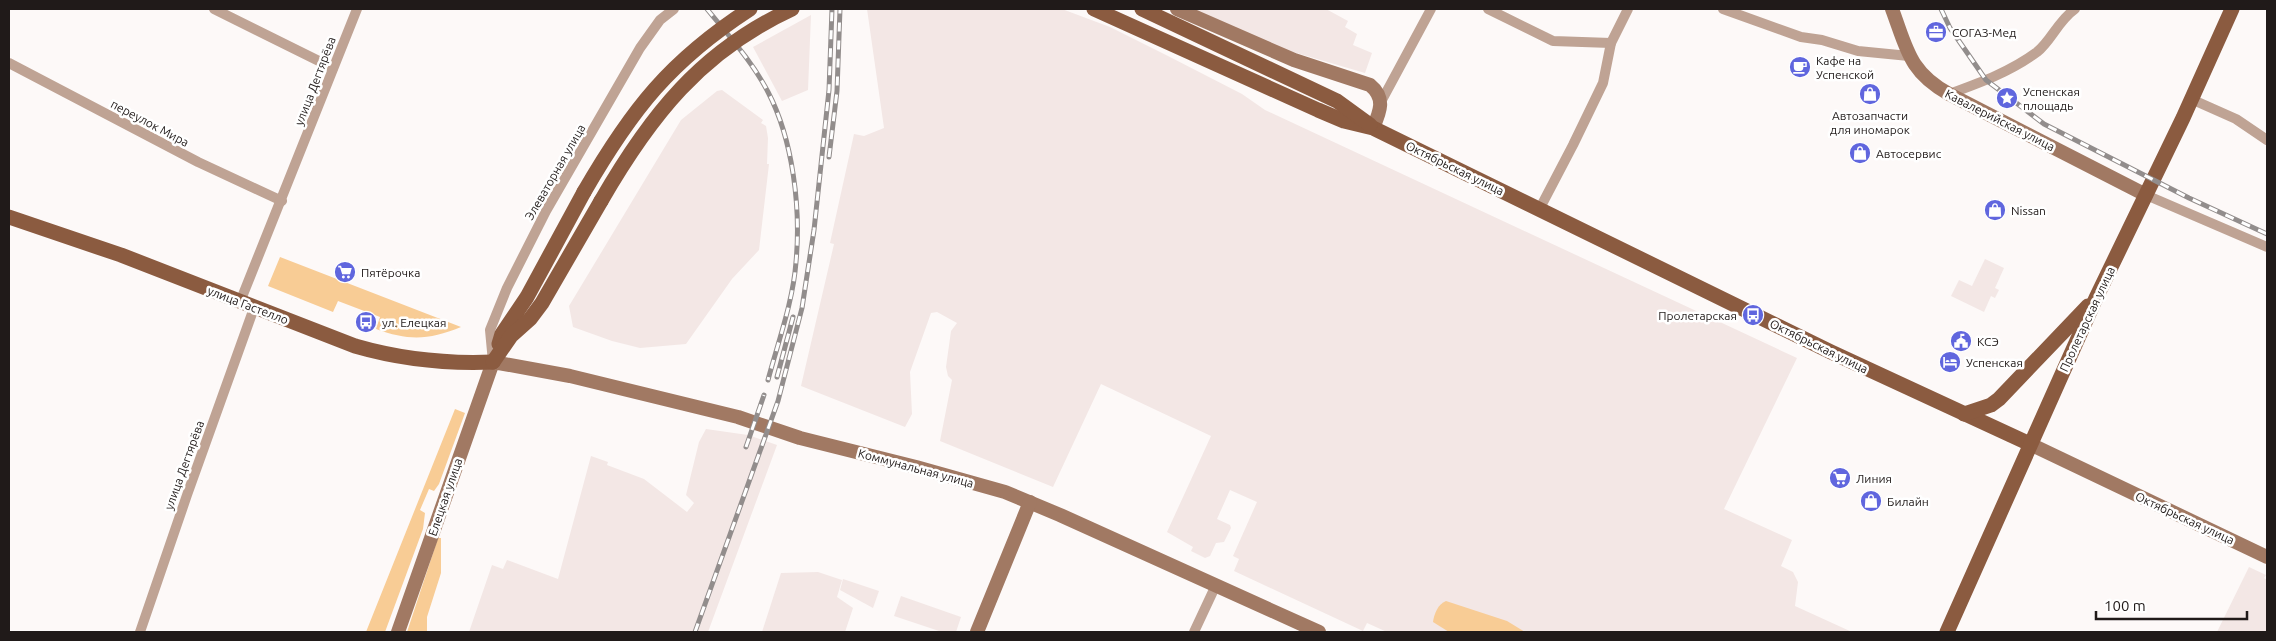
<svg xmlns="http://www.w3.org/2000/svg" width="2276" height="641" viewBox="0 0 2276 641" font-family="Ubuntu,sans-serif">
<style>
.built{fill:#f3e7e5}
.green{fill:#f8cc95}
.lines{fill:none;stroke-linecap:round;stroke-linejoin:round}
.street{stroke:#bfa394;stroke-width:10}
.secondary{stroke:#a17963;stroke-width:14}
.primary{stroke:#8b5b40;stroke-width:15}
.rail-casing{stroke:#928d8c;stroke-width:5}
.rail{stroke:#fff;stroke-width:3;stroke-dasharray:9;stroke-linecap:butt}
.primary-bridge{stroke:#8b5b40;stroke-width:15}
.labels{text-anchor:middle;dominant-baseline:central;stroke-width:5;stroke-linejoin:round;paint-order:stroke}
.poi-label{font-size:12px;fill:#201a19;stroke:#fff;text-anchor:start}
.street-label{font-size:12px;fill:#201a19;stroke:#fff}
</style>
<rect width="100%" height="100%" fill="#fdf9f8"/>
<g class="built">
<polygon points="867,9 1062,9 1110,27 1168,56 1242,94 1265,110 1797,358 1724,509 1792,540 1781,566 1793,572 1798,582 1795,606 1852,632 1387,632 1367,623 1363,631 1234,571 1239,559 1233,556 1257,502 1230,490 1217,519 1230,525 1231,528 1224,542 1216,543 1210,556 1205,558 1191,551 1193,547 1167,532 1211,436 1101,384 1053,487 940,441 952,380 948,376 946,367 951,331 957,323 937,312 931,313 910,372 912,414 905,427 801,386 834,244 830,243 854,134 864,136 884,128"/>
<polygon points="1190,9 1326,9 1348,21 1345,27 1357,34 1353,45 1372,53 1365,73 1283,49"/>
<polygon points="811,15 808,90 782,101 753,47"/>
<polygon points="722,90 763,120 761,123 766,126 768,138 767,164 769,164 759,250 732,279 686,344 640,348 612,341 573,327 569,306 681,120 717,91"/>
<polygon points="1985,259 2004,268 1995,288 1999,290 1995,298 1991,296 1984,312 1951,296 1959,280 1972,286"/>
<polygon points="706,429 748,435 777,445 708,632 469,632 492,565 503,569 507,560 558,579 591,456 608,462 607,465 644,479 687,512 694,503 686,495 699,442"/>
<polygon points="2249,567 2266,575 2264,578 2267,580 2267,632 2217,632"/>
<polygon points="818,572 842,580 837,597 853,608 845,632 762,632 781,573"/>
<polygon points="843,579 879,591 873,608 840,590"/>
<polygon points="901,596 961,617 956,632 942,632 894,616"/>
</g>
<g class="green">
<path d="M 280,257 L 461,327 C 429,340 409,341 376,329 L 380,317 L 338,301 L 333,312 L 268,286 Z"/>
<polygon points="455,409 465,413 439,484 434,491 429,489 420,510 425,513 423,529 385,632 366,632"/>
<polygon points="438,538 441,538 441,573 427,617 427,632 407,632"/>
<path d="M 1446,601 L 1507,621 L 1525,632 L 1449,632 L 1433,622 C 1434,614 1438,604 1446,601 Z"/>
</g>
<g class="lines">
<g class="street">
<polyline points="214,9 333,68"/>
<polyline points="1488,9 1553,41 1611,43"/>
<polyline points="1723,9 1801,37 1822,40 1858,51 1909,56"/>
<polyline points="9,63 198,162 282,201"/>
<path d="M 1949,94 C 1979,83 2010,72 2037,52 C 2051,41 2058,21 2075,9"/>
<polyline points="2191,99 2236,119 2267,140"/>
<polyline points="1382,100 1431,9"/>
<polyline points="2146,195 2267,247"/>
<polyline points="1539,210 1573,145 1603,83 1611,43 1628,9"/>
<polyline points="240,302 357,9"/>
<polyline points="493,362 490,330 507,288 546,211 640,48 660,20 674,9"/>
<polyline points="140,632 187,495 254,308"/>
<polyline points="1194,632 1216,585"/>
</g>
<g class="secondary">
<path d="M 1177,9 L 1294,60 L 1370,85 C 1386,98 1380,112 1373,128"/>
<path d="M 1892,9 C 1907,49 1909,72 1949,94 L 2146,195"/>
<polyline points="2030,444 2267,557"/>
<polyline points="398,632 493,362 570,376 738,417 800,438 916,467 1005,492 1060,515 1319,632"/>
<polyline points="977,632 1030,502"/>
</g>
<g class="primary">
<polyline points="1094,9 1318,110 1344,121 1373,128 1831,352 2030,444"/>
<polyline points="1142,9 1337,101 1370,125"/>
<path d="M 9,217 L 121,255 L 355,346 C 400,359 446,364 493,362"/>
<polyline points="499,344 502,334 527,297 584,192"/>
<polyline points="493,362 511,336 530,319 542,303 601,201"/>
<polyline points="1964,414 1991,405 1999,399 2088,306"/>
<polyline points="1947,632 2096,298 2183,118 2232,9"/>
</g>
<g class="rail-casing">
<g id="rail">
<path d="M 707,9 C 728,35 752,61 768,92 C 793,140 801,208 796,262 C 793,302 778,342 768,380"/>
<polyline points="1941,9 1950,28 1986,80 2044,124 2189,198 2267,234"/>
<polyline points="829,157 837,91 840,9"/>
<polyline points="777,377 793,317"/>
<polyline points="746,447 764,395"/>
<polyline points="695,632 778,401 802,308 814,230 829,90 832,9"/>
</g>
</g>
<use href="#rail" class="rail"/>
<g class="primary-bridge">
<path d="M 584,192 C 632,109 670,61 750,9"/>
<path d="M 601,201 C 650,116 701,51 792,9"/>
</g>
</g>
<defs>
<g id="office-disc" transform="scale(1.125)"><circle r="9.5" fill="#6066de" stroke="#fff"/><path d="M-6-3h4V-5.5h4V-3h4V5H-6ZM-1-4.5V-3h2v-1.5ZM-6 0V1H6V0Z" fill="#fff"/></g>
<g id="cafe-disc" transform="scale(1.125)"><circle r="9.5" fill="#6066de" stroke="#fff"/><path d="M-5.5-4.5H6V0H3Q3 3.5 0 3.5H-2.5Q-5.5 3.5-5.5 0ZM3-3.2v2h1.7v-2ZM-6 4.5H4V6H-6Z" fill="#fff"/></g>
<g id="shop-disc" transform="scale(1.125)"><circle r="9.5" fill="#6066de" stroke="#fff"/><path d="M-5-2.5h2.3a2.7 3.5 0 0 1 5.4 0H5L5.5 6h-11ZM-1.5-2.5h3a1.5 2.3 0 0 0-3 0Z" fill="#fff"/></g>
<g id="sight-disc" transform="scale(1.125)"><circle r="9.5" fill="#6066de" stroke="#fff"/><path d="M0-6L1.8-2.2L6-1.7L2.9 1.2L3.7 5.4L0 3.3L-3.7 5.4L-2.9 1.2L-6-1.7L-1.8-2.2Z" fill="#fff"/></g>
<g id="supermarket-disc" transform="scale(1.125)"><circle r="9.5" fill="#6066de" stroke="#fff"/><path d="M-6-5.5h2.5l.6 2H6L4.5 2H-2.5L-4.4-4H-6ZM-1.5 3.2a1.3 1.3 0 1 0 .1 0ZM3 3.2a1.3 1.3 0 1 0 .1 0Z" fill="#fff"/></g>
<g id="bus-disc" transform="scale(1.125)"><circle r="9.5" fill="#6066de" stroke="#fff"/><path d="M-5-6H5V4H4V6H2V4H-2V6H-4V4H-5ZM-3.5-4V0h7V-4ZM-3.5 1.2v1.5H-2V1.2ZM2 1.2v1.5H3.5V1.2Z" fill="#fff"/></g>
<g id="civic-disc" transform="scale(1.125)"><circle r="9.5" fill="#6066de" stroke="#fff"/><path d="M-.6-6.5H3V-4.5H.6V-3L4-1V1h2V6H-6V1h2V-1L-.6-3ZM-1.2 2.5V6h2.4V2.5Z" fill="#fff"/></g>
<g id="hotel-disc" transform="scale(1.125)"><circle r="9.5" fill="#6066de" stroke="#fff"/><path d="M-6-4.5h1.5V1H6V5H4.5V3h-9V5H-6ZM-4 0a1.8 1.8 0 1 1 3.6 0ZM.5 0V-2.5h3Q6-2.5 6 0Z" fill="#fff"/></g>
</defs>
<g fill-rule="evenodd">
<use href="#office-disc" x="1936" y="32"/>
<use href="#cafe-disc" x="1800" y="67"/>
<use href="#shop-disc" x="1870" y="94"/>
<use href="#sight-disc" x="2007" y="98"/>
<use href="#shop-disc" x="1860" y="153"/>
<use href="#shop-disc" x="1995" y="210"/>
<use href="#supermarket-disc" x="345" y="272"/>
<use href="#bus-disc" x="1753" y="315"/>
<use href="#bus-disc" x="366" y="322"/>
<use href="#civic-disc" x="1961" y="341"/>
<use href="#hotel-disc" x="1950" y="362"/>
<use href="#supermarket-disc" x="1840" y="478"/>
<use href="#shop-disc" x="1871" y="501"/>
</g>
<g class="labels">
<g class="poi-label">
<text x="1952" y="32">СОГАЗ-Мед</text>
<text x="1816" y="60">Кафе на<tspan x="1816" dy="14">Успенской</tspan></text>
<text x="2023" y="91">Успенская<tspan x="2023" dy="14">площадь</tspan></text>
<text x="1870" y="115" text-anchor="middle">Автозапчасти<tspan x="1870" dy="14">для иномарок</tspan></text>
<text x="1876" y="153">Автосервис</text>
<text x="2011" y="210">Nissan</text>
<text x="361" y="272">Пятёрочка</text>
<text x="1737" y="315" text-anchor="end">Пролетарская</text>
<text x="382" y="322">ул. Елецкая</text>
<text x="1977" y="341">КСЭ</text>
<text x="1966" y="362">Успенская</text>
<text x="1856" y="478">Линия</text>
<text x="1887" y="501">Билайн</text>
</g>
<g class="street-label">
<text transform="translate(315 81) rotate(-69)">улица Дегтярёва</text>
<text transform="translate(2000 120) rotate(27)">Кавалерийская улица</text>
<text transform="translate(150 123) rotate(28)">переулок Мира</text>
<text transform="translate(1455 168) rotate(26)">Октябрьская улица</text>
<text transform="translate(555 172) rotate(-60)">Элеваторная улица</text>
<text transform="translate(248 305) rotate(21)">улица Гастелло</text>
<text transform="translate(2087 319) rotate(-65)">Пролетарская улица</text>
<text transform="translate(1819 346) rotate(26)">Октябрьская улица</text>
<text transform="translate(184 465) rotate(-70)">улица Дегтярёва</text>
<text transform="translate(916 468) rotate(15)">Коммунальная улица</text>
<text transform="translate(445 497) rotate(-71)">Елецкая улица</text>
<text transform="translate(2185 518) rotate(25)">Октябрьская улица</text>
</g>
</g>
<rect width="2276" height="641" fill="none" stroke="#201a19" stroke-width="20"/>
<path d="M2096 611v8h151v-8" fill="none" stroke="#201a19" stroke-width="2.5"/>
<text x="2104" y="611" font-size="15" fill="#201a19" stroke="#ffffff" stroke-width="4" paint-order="stroke">100 m</text>
</svg>
